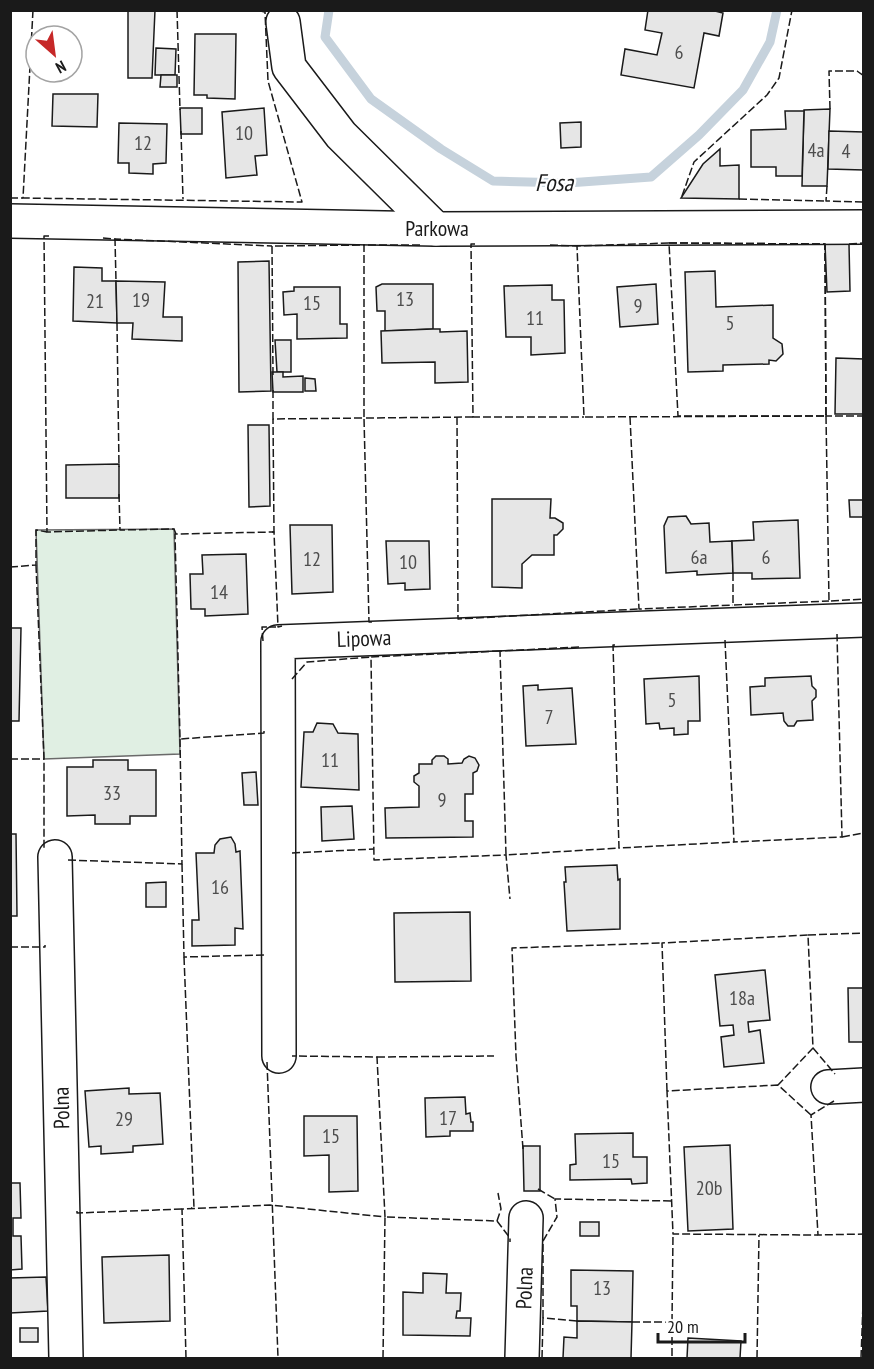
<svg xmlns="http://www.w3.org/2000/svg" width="874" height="1369" viewBox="0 0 874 1369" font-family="'PT Sans Narrow',sans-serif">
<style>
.green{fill:#e0efe3;stroke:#6a6a6a;stroke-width:1.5}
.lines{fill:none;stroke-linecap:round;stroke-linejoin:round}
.stream{stroke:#c6d2dc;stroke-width:9}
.building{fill:#e6e6e6;stroke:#1a1a1a;stroke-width:1.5}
.minor-casing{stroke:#1a1a1a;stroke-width:36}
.minor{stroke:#fff;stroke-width:33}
.fence{stroke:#1a1a1a;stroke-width:1.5;stroke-dasharray:8 3;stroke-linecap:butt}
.labels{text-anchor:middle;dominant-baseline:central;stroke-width:4.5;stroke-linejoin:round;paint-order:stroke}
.number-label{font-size:20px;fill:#4d4d4d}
.street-label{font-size:22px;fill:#1a1a1a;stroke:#fff}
.water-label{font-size:24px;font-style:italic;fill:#1a1a1a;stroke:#fff}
</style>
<rect width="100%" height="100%" fill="#fff"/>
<polygon class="green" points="174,529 180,754 44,759 36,530"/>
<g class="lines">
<polyline class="stream" points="329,10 325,37 371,99 441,149 493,181 568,183 651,177 699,135 743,90 770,42 777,10"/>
</g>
<g class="building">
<polygon points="128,10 155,10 152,78 128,78"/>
<polygon points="648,10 711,10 723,13 719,36 704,33 694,88 621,75 625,49 657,55 662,33 645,30"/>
<polygon points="195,34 236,34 235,99 207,98 207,95 194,95"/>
<polygon points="156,48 176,49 175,75 155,75"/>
<polygon points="161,75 177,75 177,87 160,87"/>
<polygon points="53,94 98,94 97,127 52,126"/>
<polygon points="180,108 202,108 202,134 181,134"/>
<polygon points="264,108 267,155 255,156 257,175 226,178 222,112"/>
<polygon points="830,109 827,186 802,186 804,110"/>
<polygon points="785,111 804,111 802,176 776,176 776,167 751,167 751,130 786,129"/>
<polygon points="581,122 581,147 561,148 560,123"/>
<polygon points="119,123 167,124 166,163 153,164 153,174 129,173 129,163 118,163"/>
<polygon points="829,131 864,132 864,170 828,169"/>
<polygon points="720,149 720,166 739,165 739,199 681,198 703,164"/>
<polygon points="825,244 849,244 850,291 827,292"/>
<polygon points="269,261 271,391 239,392 238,262"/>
<polygon points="74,267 102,268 102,281 116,281 117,323 73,321"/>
<polygon points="715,271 716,307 773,305 773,338 782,344 783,354 776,361 769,360 769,364 723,365 723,371 688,372 685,272"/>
<polygon points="116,281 165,282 163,317 182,317 182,341 132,339 133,323 117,323"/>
<polygon points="382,284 433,284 433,329 385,331 385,311 377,311 376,287"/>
<polygon points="656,284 658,324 620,327 617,287"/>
<polygon points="552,285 552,300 564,300 565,353 531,355 531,337 506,337 504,286"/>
<polygon points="294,287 340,287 340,324 347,324 347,338 297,339 297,314 284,315 283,292 294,291"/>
<polygon points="433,329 440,329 440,332 467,331 468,382 435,383 435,362 382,363 381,331"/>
<polygon points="275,340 291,340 291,372 277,372"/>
<polygon points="836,358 864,359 864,414 835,414"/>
<polygon points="272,372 283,372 283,377 303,376 303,392 273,392"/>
<polygon points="305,378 315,379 316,391 305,391"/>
<polygon points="248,425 269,425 270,506 249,507"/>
<polygon points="119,464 119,498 66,498 66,465"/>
<polygon points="492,499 551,499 550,518 555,518 563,523 563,529 557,535 554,535 554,555 532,555 522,564 522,588 492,587"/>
<polygon points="849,500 864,500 864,517 850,517"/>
<polygon points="686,516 691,524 709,523 710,542 732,541 733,573 697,575 697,571 666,573 664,526 668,517"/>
<polygon points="798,520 800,578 752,579 752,573 733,573 732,541 754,540 753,522"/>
<polygon points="290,525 332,525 333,592 292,594"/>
<polygon points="386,541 429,541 430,589 405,590 405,583 388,584"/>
<polygon points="246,554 248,614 205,616 205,609 191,609 190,574 203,574 202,555"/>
<polygon points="10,628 21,628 19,721 10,721"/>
<polygon points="699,676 700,721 688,721 688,734 674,735 674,728 660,729 659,723 646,724 644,679"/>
<polygon points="811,676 812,686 816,690 816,697 812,701 813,720 797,721 794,726 788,726 784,721 783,713 751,715 750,687 765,686 765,678"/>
<polygon points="538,685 538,690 572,688 576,744 526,746 523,686"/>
<polygon points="317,723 333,724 338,733 358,734 359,790 301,787 304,732 313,732"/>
<polygon points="436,756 444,756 448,759 448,764 462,763 464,759 469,756 475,758 479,765 477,771 473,773 473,794 465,794 465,821 473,821 473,837 386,838 385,808 419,807 419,786 414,782 414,776 419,773 419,764 432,764 432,760"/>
<polygon points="93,760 128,760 128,770 156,770 156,816 130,816 130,824 95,824 95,815 67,816 67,767 93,767"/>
<polygon points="256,772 258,805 244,805 242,773"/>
<polygon points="352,806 354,839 322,841 321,807"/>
<polygon points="10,834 16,834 17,916 10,916"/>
<polygon points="231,837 235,844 236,852 240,851 243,929 235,928 235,945 192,946 192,920 199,920 196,853 214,853 215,845 220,839"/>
<polygon points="617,865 618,880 620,879 620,929 567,931 564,882 566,882 565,867"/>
<polygon points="166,882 166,907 146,907 146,883"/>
<polygon points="470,912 471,981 395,982 394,913"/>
<polygon points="765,970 770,1020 748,1022 749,1032 760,1030 764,1063 724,1067 721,1037 734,1035 733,1025 720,1026 715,975"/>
<polygon points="848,988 864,988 864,1042 849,1042"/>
<polygon points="129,1088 129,1094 160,1093 163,1144 133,1146 133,1152 101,1154 101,1146 89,1147 85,1091"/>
<polygon points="465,1097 466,1114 470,1113 471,1122 473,1122 473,1131 450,1131 450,1136 426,1137 425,1098"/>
<polygon points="304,1116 357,1116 358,1191 329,1192 329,1155 304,1156"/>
<polygon points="633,1133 633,1157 647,1157 647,1183 632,1184 631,1179 570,1180 570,1165 576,1164 575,1134"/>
<polygon points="730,1145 733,1229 688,1231 684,1147"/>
<polygon points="523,1146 540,1146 540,1191 524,1191"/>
<polygon points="10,1183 20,1183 21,1218 13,1218 13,1236 21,1236 22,1269 10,1270"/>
<rect x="580" y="1222" width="19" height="14"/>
<polygon points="169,1255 170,1321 104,1323 102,1257"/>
<polygon points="571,1270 633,1271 632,1322 577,1321 577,1306 571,1306"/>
<polygon points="423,1273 447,1274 446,1293 461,1293 460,1311 457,1311 456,1318 471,1318 470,1336 403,1335 403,1292 423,1293"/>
<polygon points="46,1277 48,1311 10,1313 10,1278"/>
<polygon points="577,1321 632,1322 631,1358 563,1358 564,1337 577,1338"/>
<rect x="20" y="1328" width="18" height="14"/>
<polygon points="688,1338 741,1341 740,1358 687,1358"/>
</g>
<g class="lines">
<g class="minor-casing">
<g id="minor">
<polyline points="283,22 289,67 341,135 436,229"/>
<polyline points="10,221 436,229 864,227"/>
<polyline points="55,857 66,1358"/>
<polyline points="279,1056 278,642 864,620"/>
<polyline points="828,1087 864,1085"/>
<polyline points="522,1358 526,1218"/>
</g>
</g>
<use href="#minor" class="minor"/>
<g class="fence">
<polyline points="33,10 23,198 302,202 268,81 265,12 255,10"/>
<polyline points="177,10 180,110"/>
<polyline points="830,109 829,71 857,71 864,76"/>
<polyline points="181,131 183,199"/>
<polyline points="827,186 826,201 864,202"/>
<polyline points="682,196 694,162 767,95 779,78 792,10"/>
<polyline points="10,198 23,198"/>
<polyline points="739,199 826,201"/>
<polyline points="49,236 44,236 47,532 120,530"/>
<polyline points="103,238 115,239 116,281"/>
<polyline points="115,241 115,239 272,246"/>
<polygon points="669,243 825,244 826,416 584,417 577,246"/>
<polygon points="669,243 825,244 826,416 678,416"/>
<polyline points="475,244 471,244 473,417 584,417"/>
<polyline points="849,244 864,243"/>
<polyline points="420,245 364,245 364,418 473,417"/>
<polyline points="550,245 577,246"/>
<polyline points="117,323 119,467"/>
<polyline points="273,375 272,246 364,245"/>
<polyline points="273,390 273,419 364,418 369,622 372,622"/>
<polyline points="826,414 826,416 864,416"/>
<polyline points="826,416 829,601 864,599"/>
<polyline points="457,417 458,619 639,609"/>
<polyline points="630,417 639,609 733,605"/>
<polyline points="119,494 120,530 174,529 176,534"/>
<polyline points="272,532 274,532 273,419"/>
<polyline points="36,565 44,759 44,849"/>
<polyline points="10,567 36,565 36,530 47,532"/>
<polyline points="733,573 733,605 829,601"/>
<polyline points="725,640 734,842 842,837 837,634"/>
<polyline points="263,641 262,627 276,627"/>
<polyline points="615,645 613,645 619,848 734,842"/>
<polyline points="579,647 500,651 506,855 619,848"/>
<polyline points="500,651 371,657 374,860 506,855 510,899"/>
<polyline points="292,679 307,662 371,657"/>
<polyline points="264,731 264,733 180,739 175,534 274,532 278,627 282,626"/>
<polyline points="10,759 44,759"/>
<polyline points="842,837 864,833"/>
<polyline points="292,853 374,849"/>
<polyline points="68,860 182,864 180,739"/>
<polyline points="182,864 184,957 266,955"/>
<polyline points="808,935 864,933"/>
<polyline points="10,947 45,947 45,945"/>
<polyline points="184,957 194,1208 191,1208"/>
<polyline points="813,1048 835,1074"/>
<polyline points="377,1057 494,1056"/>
<polyline points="267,1062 278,1358"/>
<polyline points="667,1091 662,943 808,935 813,1048 778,1085"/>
<polyline points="834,1101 811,1115 818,1235 864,1234"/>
<polyline points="811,1115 778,1085 667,1091 673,1234 818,1235"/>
<polyline points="523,1149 516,1056 512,948 662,943"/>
<polyline points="538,1189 555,1199"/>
<polyline points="77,1211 77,1213 183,1209"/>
<polyline points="497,1221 501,1209 498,1193"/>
<polyline points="543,1318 543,1241 557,1217 555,1199 672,1201"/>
<polyline points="632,1322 672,1322 672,1358"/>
<polyline points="672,1322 673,1234"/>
<polyline points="186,1358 182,1209 270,1205 385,1217 377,1057 292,1056"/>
<polyline points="383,1358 385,1217 497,1221 510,1238 510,1242"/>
<polyline points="542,1358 543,1318 577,1321"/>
<polyline points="757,1358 759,1235"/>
<polyline points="861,1358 864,1277"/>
</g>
</g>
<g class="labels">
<g class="number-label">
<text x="679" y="52">6</text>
<text x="244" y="133">10</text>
<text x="143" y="143">12</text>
<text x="816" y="150">4a</text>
<text x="846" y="151">4</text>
<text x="405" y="299">13</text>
<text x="141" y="300">19</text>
<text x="95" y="301">21</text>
<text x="312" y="303">15</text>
<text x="638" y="306">9</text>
<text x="535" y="318">11</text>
<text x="730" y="323">5</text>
<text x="699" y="557">6a</text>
<text x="766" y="557">6</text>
<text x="312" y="559">12</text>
<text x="408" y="562">10</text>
<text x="219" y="592">14</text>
<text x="672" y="700">5</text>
<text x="549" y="717">7</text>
<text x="330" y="760">11</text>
<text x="112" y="793">33</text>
<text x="442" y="800">9</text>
<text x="220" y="887">16</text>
<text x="742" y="998">18a</text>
<text x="448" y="1118">17</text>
<text x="124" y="1119">29</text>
<text x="331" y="1136">15</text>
<text x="611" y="1161">15</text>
<text x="709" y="1188">20b</text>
<text x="602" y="1288">13</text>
</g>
<g class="street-label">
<text x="437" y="228">Parkowa</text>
<text transform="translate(364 638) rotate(-2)">Lipowa</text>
<text transform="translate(61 1108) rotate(-91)">Polna</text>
<text transform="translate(524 1288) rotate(-88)">Polna</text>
</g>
<g class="water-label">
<text x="554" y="182">Fosa</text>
</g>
</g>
<rect width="874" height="1369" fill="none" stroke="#1a1a1a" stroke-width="24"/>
<g transform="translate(54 54) rotate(152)"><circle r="28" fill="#ffffff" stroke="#a3a3a3" stroke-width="1.5"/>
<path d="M0-4.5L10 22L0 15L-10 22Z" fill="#c62828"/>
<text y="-9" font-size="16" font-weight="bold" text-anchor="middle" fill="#1a1a1a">N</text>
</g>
<path d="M658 1333v9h87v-9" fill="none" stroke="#1a1a1a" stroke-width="3"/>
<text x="667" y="1333" font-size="18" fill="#1a1a1a" stroke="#ffffff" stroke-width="4.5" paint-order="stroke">20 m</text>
</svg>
